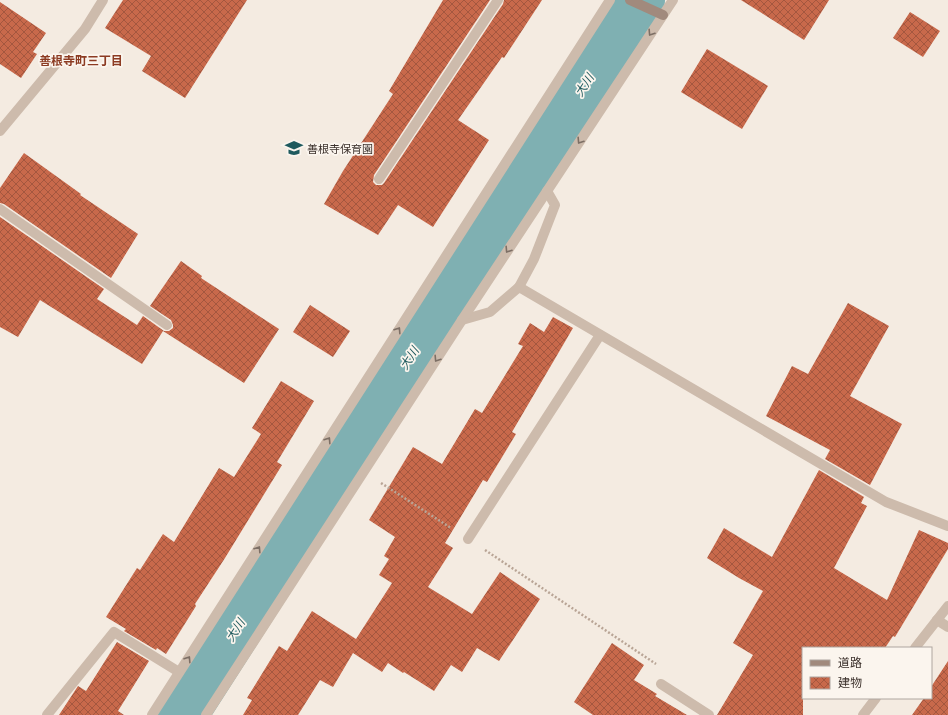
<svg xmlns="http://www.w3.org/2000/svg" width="948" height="715" viewBox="0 0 948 715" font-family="'Open Sans','Noto Sans JP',sans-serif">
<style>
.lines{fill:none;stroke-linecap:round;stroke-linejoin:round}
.river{stroke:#7fb0b2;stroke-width:54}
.building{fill:url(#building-cross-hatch)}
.path{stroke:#b9a596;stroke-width:2.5;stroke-dasharray:2 2;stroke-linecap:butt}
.lane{stroke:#cdbbac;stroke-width:10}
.street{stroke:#cdbbac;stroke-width:10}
.secondary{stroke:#a18a7d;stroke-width:10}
.oneway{stroke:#7d6f65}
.labels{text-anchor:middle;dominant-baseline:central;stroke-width:3.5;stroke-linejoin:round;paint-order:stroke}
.poi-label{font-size:11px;fill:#3b302b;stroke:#fbf5ee;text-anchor:start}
.neighbourhood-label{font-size:12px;font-weight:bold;fill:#8c3b22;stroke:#fbf5ee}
.water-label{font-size:12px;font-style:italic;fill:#1f5a5e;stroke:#fbf5ee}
</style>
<defs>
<pattern id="building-cross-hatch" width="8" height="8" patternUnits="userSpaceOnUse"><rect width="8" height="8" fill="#c8694b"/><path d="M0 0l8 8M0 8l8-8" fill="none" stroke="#a4573f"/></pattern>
</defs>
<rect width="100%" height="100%" fill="#f4ebe1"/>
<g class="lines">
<polyline class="river" points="180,715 638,0"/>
</g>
<g class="building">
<polygon points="123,0 247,0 185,98 142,71 151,56 105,28"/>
<polygon points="443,0 490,0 374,175 373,182 376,185 382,185 384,183 503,4 504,0 542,0 504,58 502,57 458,120 489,140 433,227 398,205 378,235 324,204 343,171 393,94 389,91"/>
<polygon points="741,0 829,0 804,40"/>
<polygon points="0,2 46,33 33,52 37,54 21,78 0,64"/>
<polygon points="910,12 940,31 923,57 893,38"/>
<polygon points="707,49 768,86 742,129 681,92"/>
<polygon points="24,153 81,194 80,195 138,234 111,278 4,204 0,203 0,188"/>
<polygon points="0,217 104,289 97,299 137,325 143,316 164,331 169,331 173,328 173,325 171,320 150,306 181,261 202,276 201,278 279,329 244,383 163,331 142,364 40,300 18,337 0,327"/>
<polygon points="848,303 889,326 850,396 902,424 870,485 825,459 830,450 766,416 792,366 808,374"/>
<polygon points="310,305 350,331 333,357 293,332"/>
<polygon points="553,317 573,328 512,432 516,434 487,482 483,480 445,543 453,548 428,587 472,614 500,572 540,599 499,661 477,648 462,672 451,665 434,691 404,672 403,673 388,663 382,672 353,653 333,687 320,680 298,715 243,715 252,700 247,698 279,646 287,651 312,611 356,639 392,583 379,575 389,559 384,556 395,537 369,520 413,447 442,464 475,409 482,413 523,346 518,344 530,323 544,332"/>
<polygon points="281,381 314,401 277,462 282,465 225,558 195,604 196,606 166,654 157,648 156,650 124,631 126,629 106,617 137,568 140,570 163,534 174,542 219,468 234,477 261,434 252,428"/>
<polygon points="819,470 864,497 861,503 867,506 834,568 887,600 919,530 948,543 948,549 895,637 893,636 885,648 803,648 803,715 717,715 753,655 733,643 763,591 739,578 707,558 724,528 772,557"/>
<polygon points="117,642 149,661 118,711 124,715 59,715 78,686 86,691"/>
<polygon points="612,643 644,665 634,680 657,694 655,696 687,715 593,715 574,702"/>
<polygon points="948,661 948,715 912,715 924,698 931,698 931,687"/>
</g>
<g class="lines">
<g class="path">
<polyline points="381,483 451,528"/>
<polyline points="485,550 656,664"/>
</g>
<g class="lane">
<polyline points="379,179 498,0"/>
<polyline points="0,209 167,325"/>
<polyline points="937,620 948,627"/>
</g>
<g class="street">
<polyline points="0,131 85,29 103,0"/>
<polyline points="519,287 534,259 555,205 547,191"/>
<polyline points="462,320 490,312 519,287 886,502 948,526"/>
<polyline points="468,539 600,335"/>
<polyline points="915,648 948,606"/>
<polyline points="661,684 709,715"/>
<polyline points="47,715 114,632 179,672"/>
<polyline points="152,715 610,0"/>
<polyline points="206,715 462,320 673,0"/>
<polyline points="863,715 876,698"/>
</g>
<polyline class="secondary" points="630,0 663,15"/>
</g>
<defs><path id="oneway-chevron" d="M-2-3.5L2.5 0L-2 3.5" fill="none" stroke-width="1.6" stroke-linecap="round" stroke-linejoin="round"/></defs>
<g class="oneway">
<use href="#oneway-chevron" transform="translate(651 33) rotate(123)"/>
<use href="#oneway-chevron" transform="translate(580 141) rotate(123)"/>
<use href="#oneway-chevron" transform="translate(508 250) rotate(123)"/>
<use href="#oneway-chevron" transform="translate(398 330) rotate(-57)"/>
<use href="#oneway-chevron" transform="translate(437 359) rotate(123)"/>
<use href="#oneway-chevron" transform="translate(328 440) rotate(-57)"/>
<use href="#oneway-chevron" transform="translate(258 549) rotate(-57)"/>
<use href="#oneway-chevron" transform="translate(188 659) rotate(-57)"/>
</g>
<defs>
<g id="school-bare" transform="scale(1.38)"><path d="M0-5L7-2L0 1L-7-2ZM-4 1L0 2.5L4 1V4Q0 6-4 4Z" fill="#1f5a5e" stroke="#fbf5ee" stroke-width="2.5" paint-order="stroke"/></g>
</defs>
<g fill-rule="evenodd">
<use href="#school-bare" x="294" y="148"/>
</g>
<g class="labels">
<g class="poi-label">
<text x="307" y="148">善根寺保育園</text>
</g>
<g class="neighbourhood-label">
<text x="81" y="60">善根寺町三丁目</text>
</g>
<g class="water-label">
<text transform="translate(584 85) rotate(-57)">大川</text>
<text transform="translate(409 358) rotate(-57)">大川</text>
<text transform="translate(235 630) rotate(-57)">大川</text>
</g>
</g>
<rect x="802" y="647" width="130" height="52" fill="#fbf5ee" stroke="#aea6a0"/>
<rect x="810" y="660" width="20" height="6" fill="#a18a7d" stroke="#aea6a0"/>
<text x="838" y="667" font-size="12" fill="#3b302b">道路</text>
<rect x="810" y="677" width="20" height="12" fill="url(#building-cross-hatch)" stroke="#aea6a0"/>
<text x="838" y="687" font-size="12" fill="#3b302b">建物</text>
</svg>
